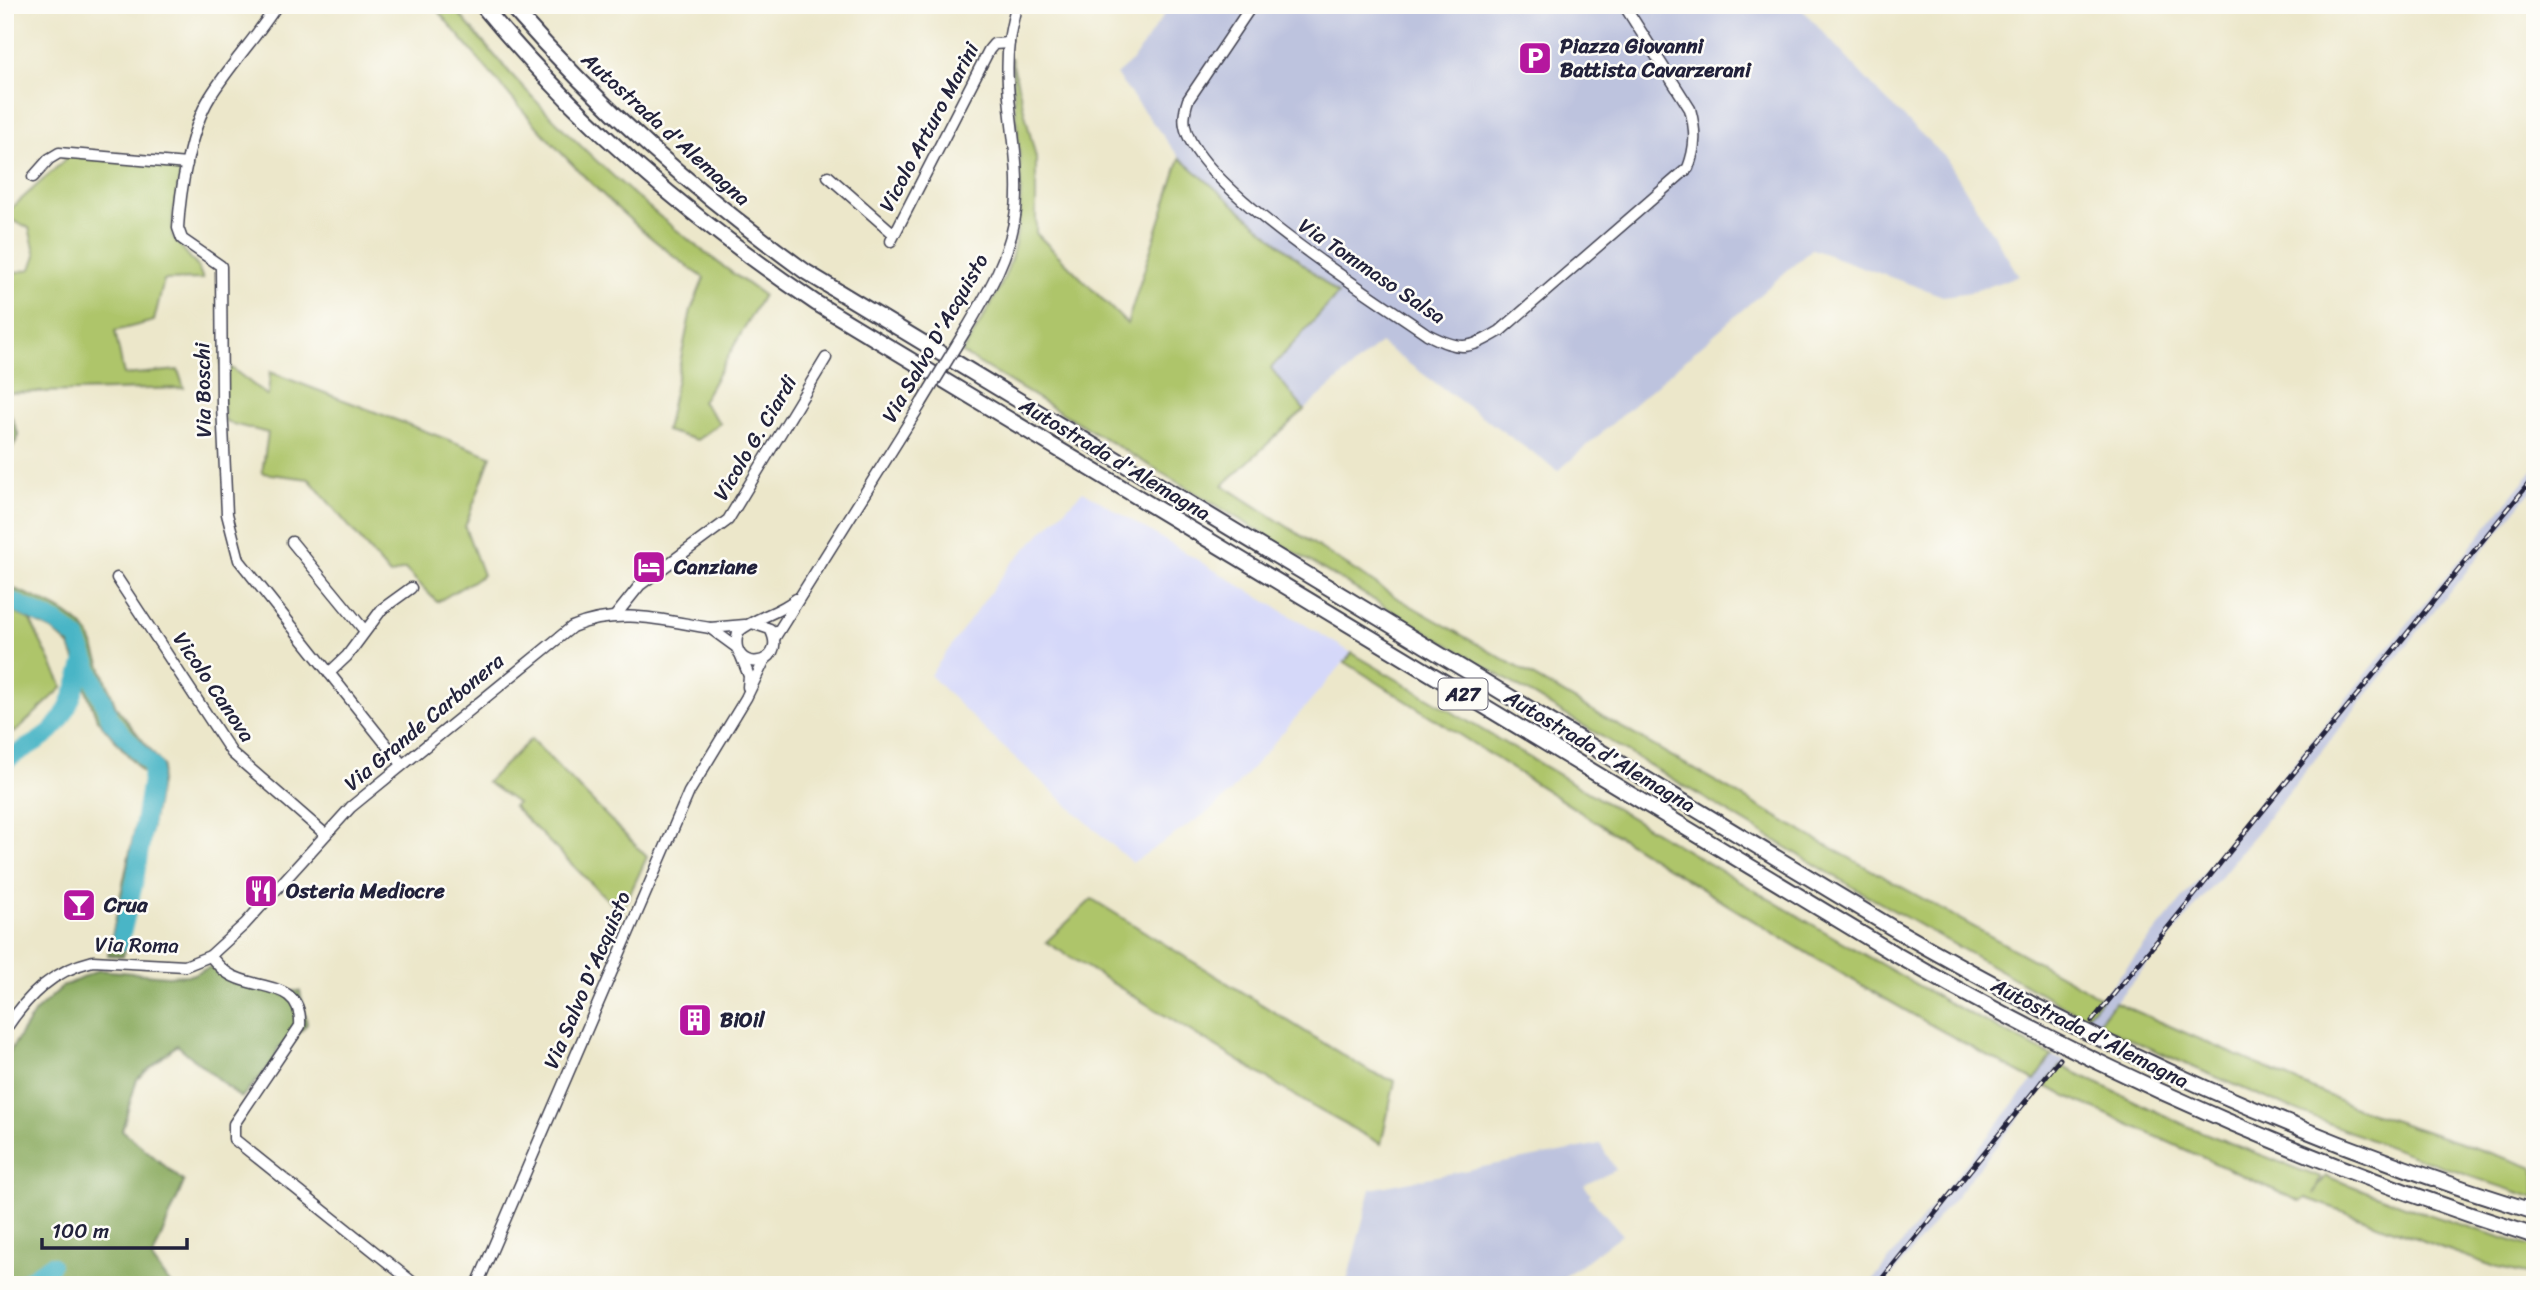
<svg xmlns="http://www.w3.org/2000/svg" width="2540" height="1290" viewBox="0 0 2540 1290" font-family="Sriracha,sans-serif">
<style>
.built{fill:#d5d8f9}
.industrial{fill:#bdc3de}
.green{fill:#aec56b;stroke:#687453;stroke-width:2}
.forest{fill:#8aaa5f;stroke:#56664d;stroke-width:2}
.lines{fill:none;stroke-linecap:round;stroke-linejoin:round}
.river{stroke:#49b5c6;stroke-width:18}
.minor-casing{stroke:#404050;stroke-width:13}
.highway-casing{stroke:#404050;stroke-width:18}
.minor{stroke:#fff;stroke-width:10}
.highway{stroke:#fff;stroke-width:14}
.rail-casing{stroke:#22223b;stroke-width:5}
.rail{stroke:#fdfcf7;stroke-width:2.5;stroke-dasharray:8;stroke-linecap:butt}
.minor-bridge-casing{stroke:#404050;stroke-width:13;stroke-linecap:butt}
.minor-bridge{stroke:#fff;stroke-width:10}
.labels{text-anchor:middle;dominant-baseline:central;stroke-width:5;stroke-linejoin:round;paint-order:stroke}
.shield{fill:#fdfcf7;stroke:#646373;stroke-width:2}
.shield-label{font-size:19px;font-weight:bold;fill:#22223b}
.poi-label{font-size:21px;font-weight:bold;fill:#22223b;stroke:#fdfcf7;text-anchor:start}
.street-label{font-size:21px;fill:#22223b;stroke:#fdfcf7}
</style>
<rect width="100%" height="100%" fill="#fdfcf7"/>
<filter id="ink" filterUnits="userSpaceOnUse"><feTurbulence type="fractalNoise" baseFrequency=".0143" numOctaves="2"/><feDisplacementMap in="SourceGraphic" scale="14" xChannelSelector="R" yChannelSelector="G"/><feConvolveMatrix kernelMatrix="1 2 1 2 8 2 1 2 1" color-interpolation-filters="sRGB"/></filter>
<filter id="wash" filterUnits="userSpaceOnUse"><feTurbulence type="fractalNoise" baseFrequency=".00686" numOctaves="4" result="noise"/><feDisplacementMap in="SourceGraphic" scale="28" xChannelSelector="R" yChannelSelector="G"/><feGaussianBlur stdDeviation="1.57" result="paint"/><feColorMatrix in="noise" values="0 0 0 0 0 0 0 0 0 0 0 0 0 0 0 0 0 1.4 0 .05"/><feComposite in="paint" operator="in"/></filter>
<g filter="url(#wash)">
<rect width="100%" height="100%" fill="#ece7ca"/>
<polygon class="built" points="1083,491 1352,653 1230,793 1211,810 1132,863 990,735 930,675 1010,565"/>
<g class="industrial">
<polygon points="1171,5 1798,5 1883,97 1946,158 2019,276 1971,292 1943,296 1812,249 1558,471 1380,343 1304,410 1270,368 1338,294 1180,158 1116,75 1132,61"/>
<polygon points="2535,468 2535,486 2227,869 2097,1024 2085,1018"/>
<polygon points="2052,1056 2065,1061 1884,1285 1869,1285"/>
<polygon points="1600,1144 1616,1170 1584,1185 1591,1194 1589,1196 1622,1234 1553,1285 1346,1285 1371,1189"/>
</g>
<g class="green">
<path d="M 433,5 L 452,5 C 544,119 644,212 763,295 L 702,402 L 720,423 L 697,440 L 666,431 L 691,310 L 704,278 C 598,205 515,103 433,5 Z"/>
<path d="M 1011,57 L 1036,158 L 1036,233 L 1127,324 L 1180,158 L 1338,294 L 1271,368 L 1304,410 L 1223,485 L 1394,596 L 1810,836 L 2102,998 L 2085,1018 L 1866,895 L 962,353 C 976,329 993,304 1004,278 C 1034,207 1015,131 1011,57 Z"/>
<polygon points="62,155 182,165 173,211 172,236 198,267 203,279 164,280 154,321 115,331 124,375 178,370 184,388 5,393 5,275 31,269 36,255 29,228 5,217 5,214 66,159"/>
<polygon points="221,360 268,396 270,372 491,456 465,527 483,575 437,602 405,569 390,575 309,479 262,473 268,433 225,422"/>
<polygon points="5,608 29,618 63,687 14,733 5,723"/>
<path d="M 1352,653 L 1832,936 L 1947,1002 L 2052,1056 L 2035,1081 C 1796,957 1572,805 1345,662 Z"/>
<polygon points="531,739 647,857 621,913 513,806 517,803 487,782"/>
<polygon points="1092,899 1372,1073 1395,1081 1381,1144 1315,1108 1046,942"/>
<path d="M 2115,1002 L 2359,1109 L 2535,1168 L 2535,1198 C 2385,1149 2240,1090 2097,1024 Z"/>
<polygon points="2061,1066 2189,1127 2321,1178 2313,1194 2326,1176 2418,1211 2535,1248 2535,1276 2498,1268 2306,1198 2301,1202 2044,1086"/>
</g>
<g class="forest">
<polygon points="5,401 19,436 5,460"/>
<path d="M 5,585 C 35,598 68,608 89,634 L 116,707 L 163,766 L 141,885 L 123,956 L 108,955 L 146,776 L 97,719 L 70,646 L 52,630 L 5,608 Z"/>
<path d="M 211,967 C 242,991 262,991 300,991 L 307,1024 L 292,1042 L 278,1048 L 273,1063 L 241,1098 L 177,1045 L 137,1079 L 122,1130 L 184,1182 L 152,1259 L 171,1285 L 5,1285 L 5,1059 L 35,1012 L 62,987 L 99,970 L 167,976 L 191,975 Z"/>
</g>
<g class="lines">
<g class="river">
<polyline points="5,598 56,622 77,638 111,721 153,767 135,880 120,942"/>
<path d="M 5,762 C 19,749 38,744 51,731 C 70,713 78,681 85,657"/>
<polyline points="20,1285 51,1265"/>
</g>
</g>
</g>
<g filter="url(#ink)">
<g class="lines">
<g class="minor-casing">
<g id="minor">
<path d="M 277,5 C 256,38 229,66 210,97 C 190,129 180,191 178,228 L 182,239 L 221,266 L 222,405 L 227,514 L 239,560 L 401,763"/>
<path d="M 1252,5 L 1188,100 C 1185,109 1183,117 1185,126 C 1197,187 1374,297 1427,334 C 1460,351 1468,350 1500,331 L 1688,168 C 1696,147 1696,131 1690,109 L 1624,5"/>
<polyline points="828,176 894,234"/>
<polyline points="33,177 49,159 59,153 187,164"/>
<polyline points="891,241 989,50 994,44 1009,43"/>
<path d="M 967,328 C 989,291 1011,254 1016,210 C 1022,154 1002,98 1009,42 C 1010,30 1014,17 1016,5"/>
<polyline points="292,542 365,631"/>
<polyline points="117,578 232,753 325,834"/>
<polyline points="616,615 640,585 728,520 826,358"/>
<path d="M 752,623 L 770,629 C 791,668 726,675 738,632 C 755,617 778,614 796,599"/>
<polyline points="775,637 922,402"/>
<polyline points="736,647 710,628 745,625"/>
<polyline points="741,656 749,676 748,687"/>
<polyline points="329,673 347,656 382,609 411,588"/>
<path d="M 210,956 C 215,961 220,968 226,972 C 253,992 303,978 300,1026 L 234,1124 L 234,1139 L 416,1285"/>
<path d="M 5,1030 C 28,995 52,971 93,961 L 185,966 L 210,956 L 245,924 L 351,807 L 572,627 C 618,607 662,620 710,628"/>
<polyline points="477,1285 689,792 746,698 765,659"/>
</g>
</g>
<g class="highway-casing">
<g id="highway">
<path d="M 482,5 C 580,124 689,217 816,303 L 1895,954 C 2099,1072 2311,1165 2535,1236"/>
<path d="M 510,5 C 603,111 692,189 806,272 L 1891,927 C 2099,1047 2306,1141 2535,1212"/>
</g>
</g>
<use href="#minor" class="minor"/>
<use href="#highway" class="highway"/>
<g class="rail-casing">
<g id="rail">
<polyline points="2092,1021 2535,476"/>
<polyline points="1877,1285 2060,1059"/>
</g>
</g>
<use href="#rail" class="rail"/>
<g class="minor-bridge-casing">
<polyline id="minor-bridge" points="922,402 967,328"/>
</g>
<use href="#minor-bridge" class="minor-bridge"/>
</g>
</g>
<defs>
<g id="parking-square" transform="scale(1.75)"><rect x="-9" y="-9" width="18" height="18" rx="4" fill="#b5179e" stroke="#fdfcf7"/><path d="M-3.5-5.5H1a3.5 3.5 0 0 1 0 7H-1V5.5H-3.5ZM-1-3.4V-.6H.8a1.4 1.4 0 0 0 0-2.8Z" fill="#fff"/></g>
<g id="hotel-square" transform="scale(1.75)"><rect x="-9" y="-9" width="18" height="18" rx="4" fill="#b5179e" stroke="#fdfcf7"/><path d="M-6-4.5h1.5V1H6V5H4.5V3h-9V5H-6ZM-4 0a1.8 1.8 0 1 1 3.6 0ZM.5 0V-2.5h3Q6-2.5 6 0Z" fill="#fff"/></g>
<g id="restaurant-square" transform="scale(1.75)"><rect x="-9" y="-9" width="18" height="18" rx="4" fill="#b5179e" stroke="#fdfcf7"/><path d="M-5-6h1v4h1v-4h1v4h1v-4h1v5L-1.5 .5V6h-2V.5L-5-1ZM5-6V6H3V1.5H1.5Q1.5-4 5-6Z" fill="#fff"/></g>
<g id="bar-square" transform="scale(1.75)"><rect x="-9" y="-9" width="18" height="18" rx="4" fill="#b5179e" stroke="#fdfcf7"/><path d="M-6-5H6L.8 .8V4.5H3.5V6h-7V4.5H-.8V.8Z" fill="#fff"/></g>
<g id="building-square" transform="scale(1.75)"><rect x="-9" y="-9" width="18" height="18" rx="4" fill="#b5179e" stroke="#fdfcf7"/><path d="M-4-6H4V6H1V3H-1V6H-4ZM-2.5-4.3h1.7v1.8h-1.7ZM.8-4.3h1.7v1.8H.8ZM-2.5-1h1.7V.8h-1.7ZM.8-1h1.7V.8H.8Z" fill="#fff"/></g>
</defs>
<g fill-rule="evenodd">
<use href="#parking-square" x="1535" y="58"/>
<use href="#hotel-square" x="649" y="567"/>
<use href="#restaurant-square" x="261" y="891"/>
<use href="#bar-square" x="79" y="905"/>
<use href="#building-square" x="695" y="1020"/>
</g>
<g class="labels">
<rect class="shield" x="1438.5" y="678.5" width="49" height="31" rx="5"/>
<g class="shield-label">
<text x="1463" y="694">A27</text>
</g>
<g class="poi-label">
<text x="1560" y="46">Piazza Giovanni<tspan x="1560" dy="24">Battista Cavarzerani</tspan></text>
<text x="674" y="567">Canziane</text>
<text x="286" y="891">Osteria Mediocre</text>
<text x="104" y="905">Crua</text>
<text x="720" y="1020">BiOil</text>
</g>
<g class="street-label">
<text transform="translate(929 127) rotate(-62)">Vicolo Arturo Marini</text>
<text transform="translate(666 129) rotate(42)">Autostrada d'Alemagna</text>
<text transform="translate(1372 271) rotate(34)">Via Tommaso Salsa</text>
<text transform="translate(935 338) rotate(-60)">Via Salvo D'Acquisto</text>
<text transform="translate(203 390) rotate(-91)">Via Boschi</text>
<text transform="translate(755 438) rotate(-59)">Vicolo G. Ciardi</text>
<text transform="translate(1115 459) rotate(31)">Autostrada d'Alemagna</text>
<text transform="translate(214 687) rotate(56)">Vicolo Canova</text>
<text transform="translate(424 722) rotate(-40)">Via Grande Carbonera</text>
<text transform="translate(1600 751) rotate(31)">Autostrada d'Alemagna</text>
<text transform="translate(137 945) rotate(1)">Via Roma</text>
<text transform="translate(587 980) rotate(-67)">Via Salvo D'Acquisto</text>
<text transform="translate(2090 1033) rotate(27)">Autostrada d'Alemagna</text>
</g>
</g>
<rect width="2540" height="1290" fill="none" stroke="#fdfcf7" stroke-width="28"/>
<path d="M42 1238v10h145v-10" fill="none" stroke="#22223b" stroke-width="3.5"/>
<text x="52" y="1238" font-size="21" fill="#22223b" stroke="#fdfcf7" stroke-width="5" paint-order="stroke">100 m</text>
</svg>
